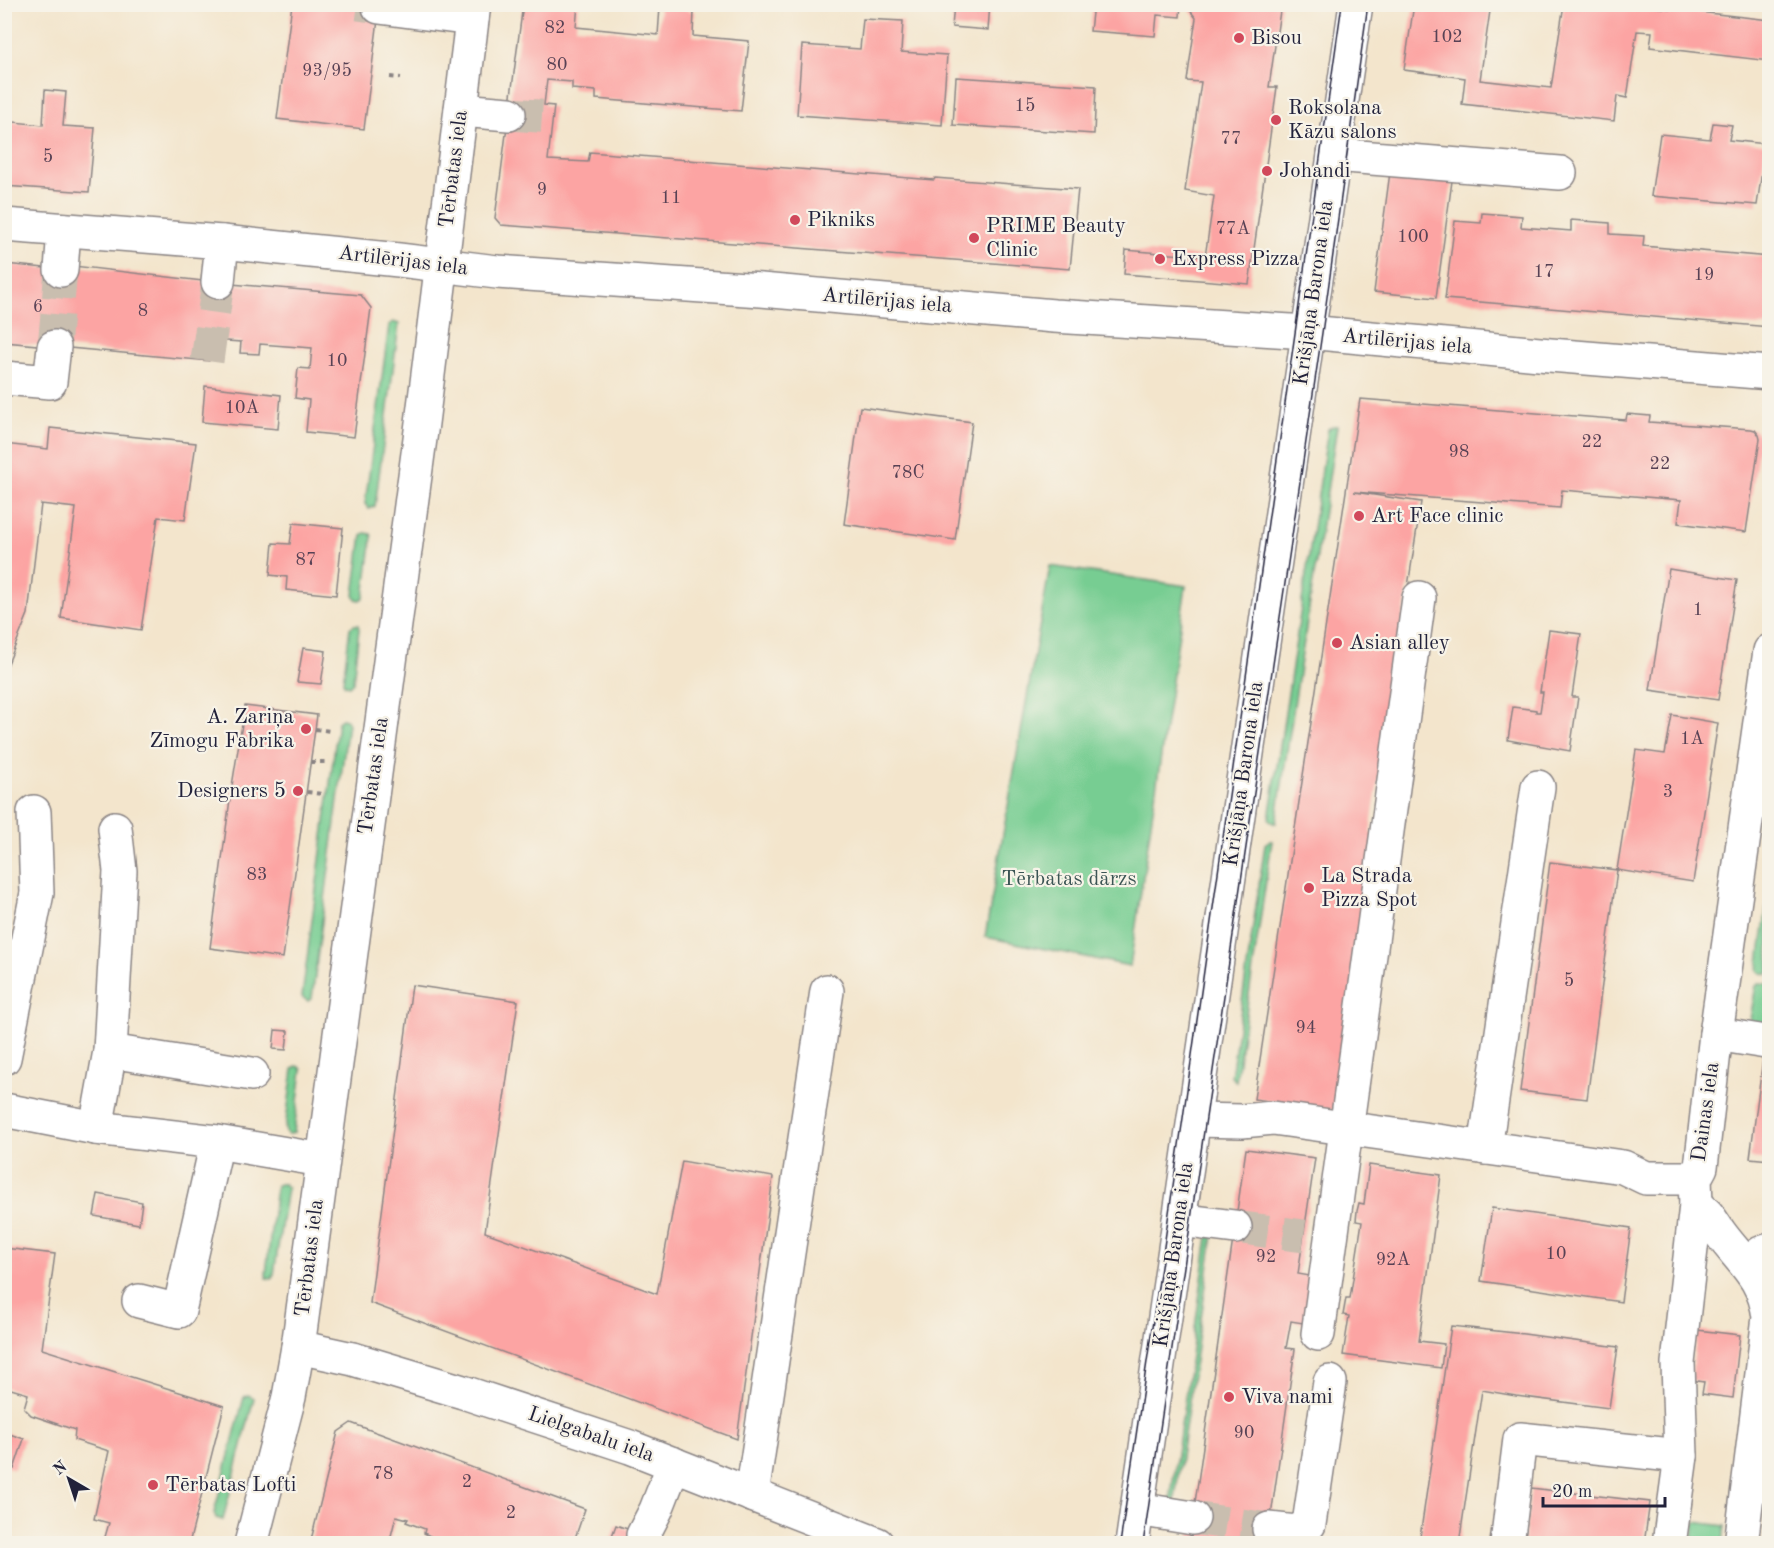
<svg xmlns="http://www.w3.org/2000/svg" width="1774" height="1548" viewBox="0 0 1774 1548" font-family="'Old Standard TT',serif">
<style>
.green{fill:#77cd92;stroke:#4c7866;stroke-width:1.5}
.building{fill:#fca4a3}
.lines{fill:none;stroke-linecap:round;stroke-linejoin:round}
.minor-tunnel{stroke:#c9beaf;stroke-width:33;stroke-dasharray:33 16;stroke-linecap:butt}
.minor-casing{stroke:#8a8484;stroke-width:36}
.path{stroke:#8a8484;stroke-width:4;stroke-dasharray:4.5 4.5;stroke-linecap:butt}
.minor{stroke:#fff;stroke-width:33}
.tram{stroke:#22223b;stroke-width:1.5}
.poi-dot{fill:#d1495b;stroke:#f7f3e8;stroke-width:2}
.labels{text-anchor:middle;dominant-baseline:central;stroke-width:4.5;stroke-linejoin:round;paint-order:stroke}
.number-label{font-size:18px;fill:#584255}
.poi-label{font-size:21px;fill:#22223b;stroke:#f7f3e8;text-anchor:start}
.street-label{font-size:21px;fill:#22223b;stroke:#f7f3e8}
.park-label{font-size:21px;fill:#3c5555;stroke:#f7f3e8}
</style>
<rect width="100%" height="100%" fill="#f7f3e8"/>
<filter id="ink" filterUnits="userSpaceOnUse"><feTurbulence type="fractalNoise" baseFrequency=".0167" numOctaves="2"/><feDisplacementMap in="SourceGraphic" scale="12" xChannelSelector="R" yChannelSelector="G"/><feConvolveMatrix kernelMatrix="1 2 1 2 8 2 1 2 1" color-interpolation-filters="sRGB"/></filter>
<filter id="wash" filterUnits="userSpaceOnUse"><feTurbulence type="fractalNoise" baseFrequency=".008" numOctaves="4" result="noise"/><feDisplacementMap in="SourceGraphic" scale="24" xChannelSelector="R" yChannelSelector="G"/><feGaussianBlur stdDeviation="1.35" result="paint"/><feColorMatrix in="noise" values="0 0 0 0 0 0 0 0 0 0 0 0 0 0 0 0 0 1.4 0 .05"/><feComposite in="paint" operator="in"/></filter>
<g filter="url(#wash)">
<rect width="100%" height="100%" fill="#f3e5cc"/>
<g class="green">
<polygon points="393,322 399,324 375,506 369,509 365,504 389,325"/>
<polygon points="1333,426 1337,426 1276,823 1273,823 1269,819 1328,429"/>
<polygon points="365,533 371,534 372,537 364,597 360,600 356,599 354,595 362,535"/>
<polygon points="1050,566 1186,586 1130,966 985,937"/>
<polygon points="354,625 358,625 359,629 353,682 349,686 345,685 343,682 350,628"/>
<polygon points="342,719 346,720 348,723 312,998 308,1001 302,997 338,722"/>
<polygon points="1269,841 1272,841 1236,1081 1231,1077 1265,844"/>
<polygon points="1769,890 1769,974 1761,973 1758,970"/>
<polygon points="1759,983 1769,984 1769,1012 1766,1031 1749,1025 1756,985"/>
<polygon points="296,1066 300,1067 302,1070 294,1132 291,1134 287,1134 285,1129 293,1069"/>
<polygon points="280,1184 284,1184 287,1188 274,1274 272,1279 267,1278 266,1274 276,1186"/>
<polygon points="1213,1236 1173,1512 1169,1509 1208,1237"/>
<polygon points="248,1395 254,1398 223,1520 216,1518 214,1513 244,1397"/>
<polygon points="1695,1522 1725,1526 1723,1543 1692,1543"/>
</g>
<g id="blocks">
<g class="building">
<polygon points="292,4 380,4 364,129 277,119"/>
<polygon points="523,4 578,4 576,27 658,35 660,7 694,11 693,36 749,41 741,111 596,99 596,91 572,89 572,82 547,80 544,105 554,106 548,160 588,162 590,152 934,180 935,178 1078,189 1070,269 501,225 495,218"/>
<polygon points="954,4 990,4 988,30 952,27"/>
<polygon points="1093,4 1181,4 1180,17 1157,15 1155,36 1090,31"/>
<polygon points="1188,4 1281,4 1269,87 1277,87 1249,284 1124,274 1126,250 1205,257 1214,196 1185,191 1201,82 1187,81 1196,18 1188,8"/>
<polygon points="1414,4 1491,4 1480,80 1551,88 1564,4 1627,4 1770,20 1770,61 1650,47 1652,32 1637,31 1627,98 1617,96 1614,121 1462,104 1465,78 1404,70"/>
<polygon points="863,19 903,21 901,52 947,55 942,125 797,115 802,45 860,49"/>
<polygon points="956,77 1096,86 1094,134 953,125"/>
<polygon points="45,90 66,92 63,126 95,128 89,192 4,186 4,121 43,125"/>
<polygon points="1713,123 1732,125 1729,140 1766,144 1757,205 1651,196 1660,134 1710,139"/>
<polygon points="1390,172 1452,181 1436,298 1374,292"/>
<polygon points="1482,213 1522,216 1521,227 1571,231 1571,220 1610,223 1610,234 1644,236 1643,246 1770,257 1770,327 1445,299 1455,221 1481,223"/>
<polygon points="5,264 74,271 74,266 220,283 361,295 371,308 354,437 306,432 309,400 295,398 298,368 310,369 312,348 260,344 259,354 240,353 241,342 212,340 209,361 5,342"/>
<polygon points="205,386 281,395 278,429 202,422"/>
<polygon points="1360,399 1626,420 1627,414 1650,416 1649,422 1751,429 1755,430 1759,435 1760,439 1746,532 1678,523 1681,500 1562,490 1560,508 1354,492 1421,502 1370,833 1375,834 1337,1111 1254,1099"/>
<polygon points="860,407 972,422 955,540 844,524"/>
<polygon points="50,428 196,443 185,520 158,517 141,630 61,618 76,508 41,504 28,614 5,671 4,444 48,449"/>
<polygon points="293,523 343,528 336,595 286,590 287,577 270,575 273,543 290,544"/>
<polygon points="1669,569 1737,580 1718,700 1650,690"/>
<polygon points="1549,630 1581,634 1572,697 1578,697 1570,751 1508,740 1513,707 1536,710 1536,712 1540,712 1543,692 1540,692"/>
<polygon points="303,648 326,651 321,684 297,682"/>
<polygon points="245,706 317,715 283,958 210,948 231,792"/>
<polygon points="1672,715 1718,723 1693,882 1617,870 1636,750 1665,754"/>
<polygon points="1550,862 1617,870 1587,1099 1520,1091"/>
<polygon points="412,985 518,1001 485,1232 657,1294 682,1161 773,1177 737,1439 370,1303"/>
<polygon points="1768,1020 1770,1020 1770,1160 1750,1158"/>
<polygon points="275,1030 288,1031 286,1050 273,1049"/>
<polygon points="1246,1149 1315,1158 1298,1274 1316,1277 1309,1324 1291,1321 1286,1348 1295,1349 1267,1544 1189,1544"/>
<polygon points="1369,1165 1441,1175 1419,1341 1444,1344 1441,1368 1343,1355 1349,1316 1343,1315 1346,1298 1350,1298 1362,1222 1356,1221 1357,1211 1359,1203 1364,1204"/>
<polygon points="98,1194 142,1202 139,1224 94,1216"/>
<polygon points="1492,1208 1631,1228 1621,1302 1481,1281"/>
<polygon points="4,1248 55,1254 42,1349 224,1406 189,1544 103,1544 109,1523 94,1519 109,1451 74,1440 75,1430 31,1415 24,1408 28,1394 4,1387"/>
<polygon points="1451,1326 1524,1334 1618,1347 1609,1408 1516,1396 1482,1390 1459,1544 1419,1544"/>
<polygon points="1697,1330 1740,1335 1733,1398 1702,1394 1704,1382 1691,1380"/>
<polygon points="351,1423 585,1509 573,1544 438,1544 440,1539 434,1538 424,1533 425,1529 406,1522 408,1519 396,1516 389,1544 310,1544 338,1432"/>
<polygon points="4,1432 24,1439 14,1469 4,1466"/>
<polygon points="1531,1488 1650,1502 1644,1544 1524,1544"/>
<polygon points="616,1525 668,1543 668,1544 609,1544"/>
</g>
</g>
</g>
<g filter="url(#ink)">
<use href="#blocks" fill-opacity="0" stroke="#8a8484" stroke-width="1.5"/>
<g class="lines">
<g class="minor-tunnel">
<polyline points="358,4 379,7"/>
<polyline points="509,114 553,117"/>
<polyline points="54,347 61,270"/>
<polyline points="207,361 218,282"/>
<polyline points="1235,1227 1304,1236"/>
<polyline points="1193,1518 1269,1529"/>
</g>
<g class="minor-casing">
<g id="minor">
<polyline points="379,7 472,19"/>
<polyline points="461,110 509,114"/>
<polyline points="1334,155 1560,173"/>
<polyline points="4,225 222,242 399,260 497,272 761,290 1054,316 1308,332 1550,355 1770,373"/>
<polyline points="61,270 64,230"/>
<polyline points="218,282 222,242"/>
<polyline points="4,378 50,382 54,347"/>
<polyline points="1716,1034 1766,1042"/>
<polyline points="110,1051 120,871 115,828"/>
<polyline points="4,1058 37,893 34,812"/>
<polyline points="252,1074 110,1051 96,1128 217,1142 322,1160"/>
<polyline points="4,1110 96,1128"/>
<polyline points="1194,1120 1242,1121 1273,1118 1623,1167 1646,1178 1695,1178 1701,1167 1716,1034 1770,651"/>
<polyline points="1485,1148 1538,787"/>
<path d="M 1696,1205 C 1708,1212 1712,1222 1720,1233 C 1742,1263 1764,1277 1769,1317 L 1741,1544"/>
<polyline points="1179,1220 1235,1227"/>
<polyline points="1746,1264 1761,1253 1770,1250"/>
<polyline points="139,1301 179,1311 217,1142"/>
<polyline points="1318,1334 1419,598"/>
<polyline points="298,1347 353,1359 463,1392 630,1447 877,1544"/>
<polyline points="752,1495 827,991"/>
<polyline points="1137,1509 1193,1518"/>
<polyline points="1269,1529 1296,1532 1309,1524 1330,1382"/>
<polyline points="643,1535 656,1510 674,1464"/>
<polyline points="251,1544 289,1397 298,1347 421,431 474,4"/>
<polyline points="1132,1544 1356,4"/>
<polyline points="1507,1544 1520,1439 1681,1456"/>
<polyline points="1669,1544 1681,1456 1678,1363 1696,1205 1695,1178"/>
</g>
</g>
<g class="path">
<polyline points="390,77 401,78"/>
<polyline points="315,729 331,731"/>
<polyline points="311,762 326,762"/>
<polyline points="307,792 322,794"/>
</g>
<use href="#minor" class="minor"/>
<g class="tram">
<polyline points="1120,1544 1183,1118 1342,4"/>
<polyline points="1143,1544 1322,333 1368,4"/>
</g>
</g>
</g>
<g class="poi-dot">
<circle cx="1239" cy="38" r="6"/>
<circle cx="1276" cy="120" r="6"/>
<circle cx="1267" cy="171" r="6"/>
<circle cx="795" cy="220" r="6"/>
<circle cx="974" cy="238" r="6"/>
<circle cx="1160" cy="259" r="6"/>
<circle cx="1359" cy="516" r="6"/>
<circle cx="1337" cy="643" r="6"/>
<circle cx="306" cy="729" r="6"/>
<circle cx="298" cy="791" r="6"/>
<circle cx="1309" cy="888" r="6"/>
<circle cx="1229" cy="1397" r="6"/>
<circle cx="153" cy="1485" r="6"/>
</g>
<g class="labels">
<g class="number-label">
<text x="555" y="28">82</text>
<text x="1447" y="37">102</text>
<text x="557" y="65">80</text>
<text x="327" y="71">93/95</text>
<text x="1025" y="106">15</text>
<text x="1231" y="139">77</text>
<text x="48" y="157">5</text>
<text x="542" y="190">9</text>
<text x="671" y="198">11</text>
<text x="1233" y="229">77A</text>
<text x="1413" y="237">100</text>
<text x="1544" y="272">17</text>
<text x="1704" y="275">19</text>
<text x="38" y="307">6</text>
<text x="143" y="311">8</text>
<text x="337" y="361">10</text>
<text x="242" y="408">10A</text>
<text x="1592" y="442">22</text>
<text x="1459" y="452">98</text>
<text x="1660" y="464">22</text>
<text x="908" y="473">78C</text>
<text x="306" y="560">87</text>
<text x="1698" y="610">1</text>
<text x="1692" y="739">1A</text>
<text x="1668" y="792">3</text>
<text x="257" y="875">83</text>
<text x="1569" y="981">5</text>
<text x="1306" y="1028">94</text>
<text x="1556" y="1254">10</text>
<text x="1266" y="1257">92</text>
<text x="1393" y="1260">92A</text>
<text x="1244" y="1433">90</text>
<text x="383" y="1474">78</text>
<text x="467" y="1482">2</text>
<text x="511" y="1513">2</text>
</g>
<g class="poi-label">
<text x="1251" y="38">Bisou</text>
<text x="1288" y="108">Roksolana<tspan x="1288" dy="24">Kāzu salons</tspan></text>
<text x="1279" y="171">Johandi</text>
<text x="807" y="220">Pikniks</text>
<text x="986" y="226">PRIME Beauty<tspan x="986" dy="24">Clinic</tspan></text>
<text x="1172" y="259">Express Pizza</text>
<text x="1371" y="516">Art Face clinic</text>
<text x="1349" y="643">Asian alley</text>
<text x="294" y="717" text-anchor="end">A. Zariņa<tspan x="294" dy="24">Zīmogu Fabrika</tspan></text>
<text x="286" y="791" text-anchor="end">Designers 5</text>
<text x="1321" y="876">La Strada<tspan x="1321" dy="24">Pizza Spot</tspan></text>
<text x="1241" y="1397">Viva nami</text>
<text x="165" y="1485">Tērbatas Lofti</text>
</g>
<g class="street-label">
<text transform="translate(454 169) rotate(-83)">Tērbatas iela</text>
<text transform="translate(403 261) rotate(7)">Artilērijas iela</text>
<text transform="translate(1314 293) rotate(-82)">Krišjāņa Barona iela</text>
<text transform="translate(887 301) rotate(5)">Artilērijas iela</text>
<text transform="translate(1407 342) rotate(5)">Artilērijas iela</text>
<text transform="translate(1244 774) rotate(-82)">Krišjāņa Barona iela</text>
<text transform="translate(374 776) rotate(-82)">Tērbatas iela</text>
<text transform="translate(1706 1112) rotate(-82)">Dainas iela</text>
<text transform="translate(1174 1255) rotate(-82)">Krišjāņa Barona iela</text>
<text transform="translate(310 1258) rotate(-83)">Tērbatas iela</text>
<text transform="translate(591 1435) rotate(19)">Lielgabalu iela</text>
</g>
<g class="park-label">
<text x="1069" y="879">Tērbatas dārzs</text>
</g>
</g>
<rect width="1774" height="1548" fill="none" stroke="#f7f3e8" stroke-width="24"/>
<g transform="translate(69 1479) rotate(321)" stroke="#f7f3e8" stroke-width="4.5" paint-order="stroke">
<path d="M0-4.5L10 22L0 15L-10 22Z" fill="#22223b"/>
<text y="-9" font-size="16" font-weight="bold" text-anchor="middle" fill="#22223b">N</text>
</g>
<path d="M1543 1497v9h122v-9" fill="none" stroke="#22223b" stroke-width="3"/>
<text x="1552" y="1497" font-size="18" fill="#22223b" stroke="#f7f3e8" stroke-width="4.5" paint-order="stroke">20 m</text>
</svg>
